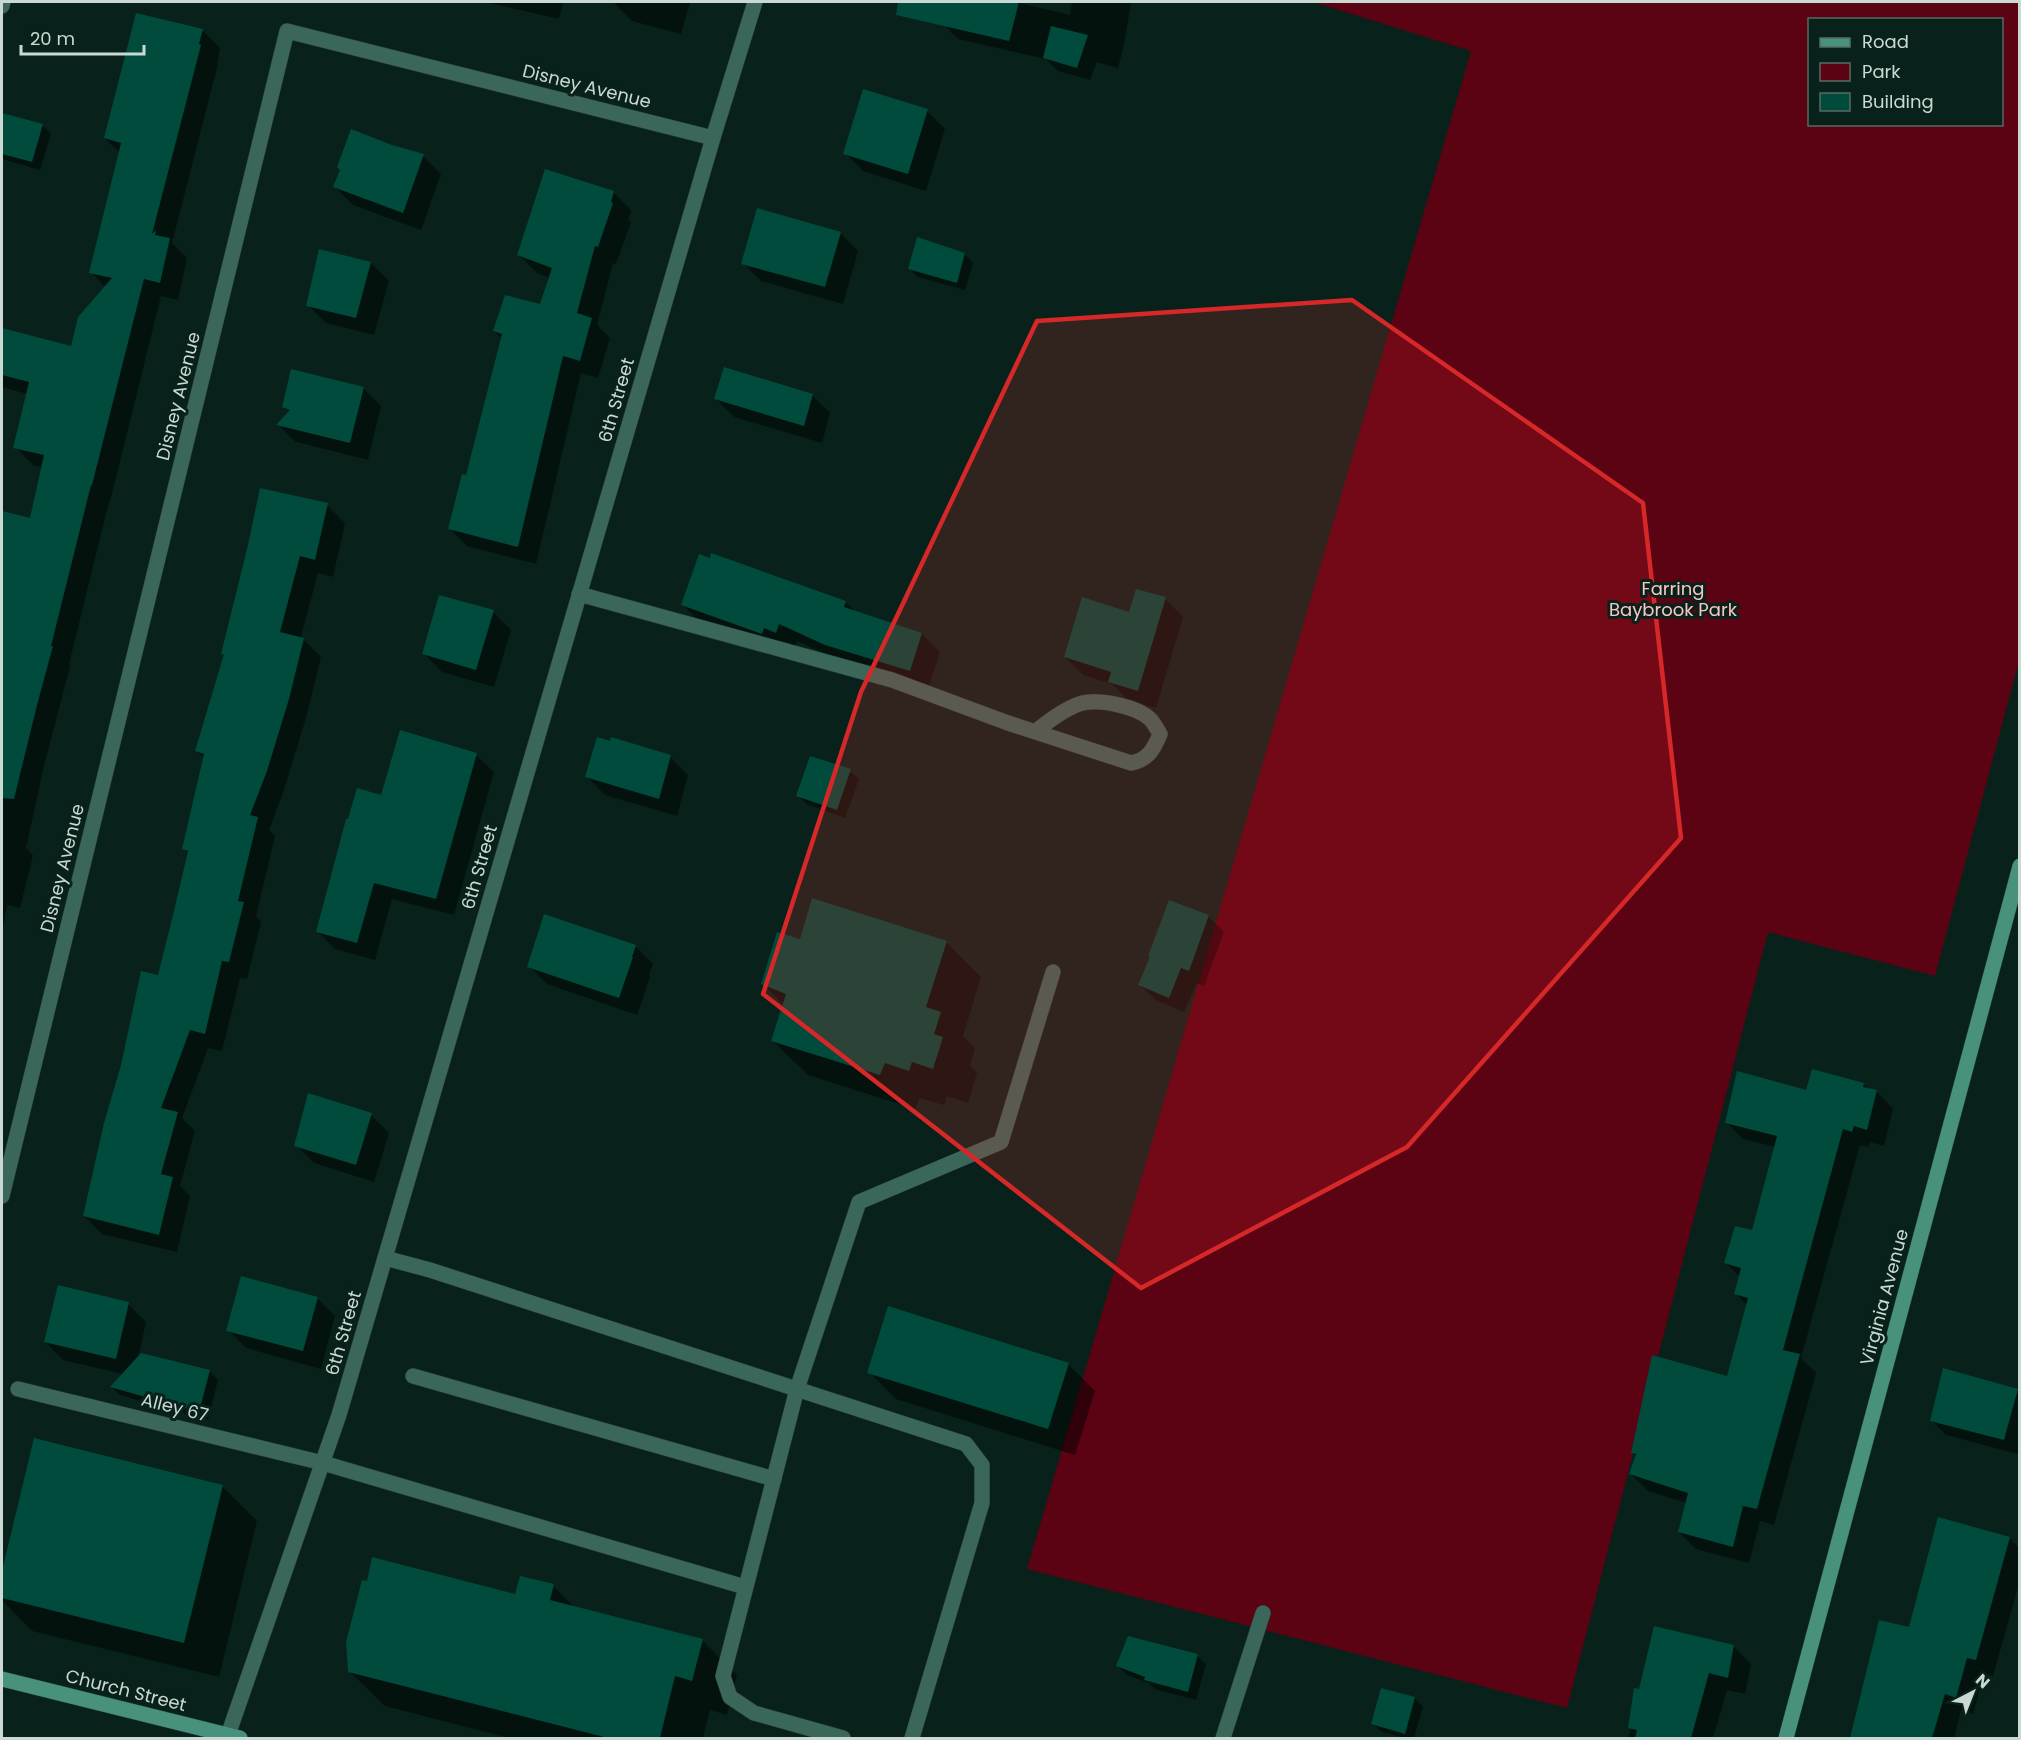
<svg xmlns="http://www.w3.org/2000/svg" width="2021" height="1740" viewBox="0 0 2021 1740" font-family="Poppins,sans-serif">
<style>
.green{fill:#5b0213;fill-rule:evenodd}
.shadow{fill:#0007}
.building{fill:#004b3b}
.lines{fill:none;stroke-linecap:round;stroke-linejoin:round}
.lane-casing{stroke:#233c35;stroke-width:16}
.street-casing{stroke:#233c35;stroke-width:16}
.secondary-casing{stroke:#233c35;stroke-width:16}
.lane{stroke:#3b675a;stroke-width:15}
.street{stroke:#3b675a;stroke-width:15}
.secondary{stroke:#47917d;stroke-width:15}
.marked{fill:#d62828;fill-opacity:0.2;stroke:#d62828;stroke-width:4.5;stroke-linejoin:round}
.labels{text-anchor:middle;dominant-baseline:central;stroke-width:6;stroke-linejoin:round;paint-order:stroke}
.street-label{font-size:18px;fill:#cad9d3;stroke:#08221b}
.park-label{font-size:18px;fill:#f9c5c4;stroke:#08221b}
</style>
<rect width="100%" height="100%" fill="#08221b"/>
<path class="green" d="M 1313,2 L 2019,2 L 2019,661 L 1935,976 L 1768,932 L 1567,1708 L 1027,1569 L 1471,51 ZM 1810,20 L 2002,20 L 2002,124 L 1810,124 Z"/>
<g class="shadow">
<polygon points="485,2 563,2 559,19"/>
<polygon points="615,2 690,2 681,34 632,21 615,4"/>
<polygon points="944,2 1015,2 1070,15 1072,2 1131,2 1124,45 1118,68 1097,62 1090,80 1058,71 1046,59 958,39 939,20"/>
<polygon points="202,30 220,48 217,63 218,64 172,243 187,258 178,300 161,296 110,502 109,502 69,664 70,666 43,770 26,848 33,855 28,876 20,908 7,905 2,934 2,512 31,520 43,468 33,465 15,447 27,394 2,387 2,330 72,348 106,288 91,272 120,153 105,138"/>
<polygon points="927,111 945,129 926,191 863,171 845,153"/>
<polygon points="2,115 42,125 51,134 40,170 2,159"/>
<polygon points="391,146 423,156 441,174 421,230 353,205 335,187 341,170"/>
<polygon points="613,192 631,210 628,220 631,222 616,264 613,263 597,325 610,338 598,378 581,373 536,564 467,546 449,528 467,477 502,339 494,331 541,306 550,278 537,273 519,255"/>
<polygon points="840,233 858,251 843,304 761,281 743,263"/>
<polygon points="965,254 973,263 965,290 918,277 910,269"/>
<polygon points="371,263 389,281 374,335 326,323 308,305"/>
<polygon points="363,388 381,406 368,460 296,442 278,425 290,412 284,406"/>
<polygon points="812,395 830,413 822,443 734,417 716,399"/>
<polygon points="327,505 345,523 333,577 318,573 301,637 321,657 306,718 284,790 269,830 275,836 256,916 261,922 247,979 240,978 222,1051 208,1048 182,1118 195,1131 180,1186 190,1196 177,1252 102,1234 84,1216 159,976 189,854 184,849 204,758 197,751 225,655 223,653"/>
<polygon points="1165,599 1183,617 1156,708 1128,700 1112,684 1083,675 1065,657 1130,613"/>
<polygon points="845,602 856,612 922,634 940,652 928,688 844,662 797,641 794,650 701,623 683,605"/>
<polygon points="493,612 511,630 494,687 442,672 424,654"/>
<polygon points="476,755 494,772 454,915 392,899 375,960 335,949 317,931 382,797"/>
<polygon points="670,757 688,775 677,816 605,795 587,777"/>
<polygon points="850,771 859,779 845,818 807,804 798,796"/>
<polygon points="1208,916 1224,932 1204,986 1197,983 1184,1012 1156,1000 1140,985"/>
<polygon points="946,942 981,977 963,1036 975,1048 970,1066 977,1073 968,1103 947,1096 944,1105 920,1098 915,1109 808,1075 772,1040 784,1005 762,983"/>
<polygon points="635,946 653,964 649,975 650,977 637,1015 547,984 529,966"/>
<polygon points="1863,1084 1869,1090 1877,1092 1893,1109 1884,1146 1870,1142 1869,1147 1860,1145 1801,1358 1816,1373 1774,1525 1760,1521 1749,1563 1696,1549 1679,1532 1687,1503 1648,1491 1631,1474 1636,1457 1633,1453 1728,1377 1747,1305 1736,1294 1740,1277 1726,1263 1753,1232 1776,1147 1743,1139 1726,1122 1807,1092"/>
<polygon points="371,1115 389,1133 374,1182 314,1163 296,1145"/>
<polygon points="317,1298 335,1316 321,1369 246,1348 228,1330"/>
<polygon points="128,1304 146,1322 139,1354 209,1371 218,1380 208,1420 120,1395 112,1387 123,1374 63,1360 45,1342"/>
<polygon points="1068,1364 1095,1391 1075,1455 896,1399 869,1372"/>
<polygon points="1944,1370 2020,1390 2018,1454 1946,1435 1931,1420"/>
<polygon points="35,1440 222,1486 257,1521 219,1677 32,1631 2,1600 2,1578"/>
<polygon points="2009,1538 2020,1549 2020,1580 1993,1676 1984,1674 1973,1714 1961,1710 1954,1738 1851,1738 1880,1622 1910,1629"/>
<polygon points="553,1586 575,1608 702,1640 737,1675 727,1715 710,1710 703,1738 509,1738 385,1706 349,1671 516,1595"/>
<polygon points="1733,1646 1751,1664 1745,1694 1727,1690 1713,1738 1628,1738 1631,1729 1629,1727 1640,1690"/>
<polygon points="1197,1656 1206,1664 1196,1700 1155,1689 1149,1683 1127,1675 1118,1666"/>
<polygon points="1415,1698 1423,1707 1414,1738 1404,1738 1382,1732 1373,1724"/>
</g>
<g class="building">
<polygon points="898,2 1019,2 1009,41 896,15"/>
<polygon points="136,13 203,29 199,44 201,45 152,234 156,230 155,235 170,238 160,283 144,279 92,485 91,485 51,646 53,646 37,705 14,799 2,798 2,511 30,518 44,455 13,448 29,382 2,375 2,328 71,346 78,317 112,278 89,273 121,143 104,138"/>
<polygon points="1051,26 1088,35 1077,68 1043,58"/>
<polygon points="863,89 928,109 908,174 843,154"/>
<polygon points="2,113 43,124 32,162 2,154"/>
<polygon points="351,129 392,145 424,154 403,213 333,187 340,170 337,167"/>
<polygon points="545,169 614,191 611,202 613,203 598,247 595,246 577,313 592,318 580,361 563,356 518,547 448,529 462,474 466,475 502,334 493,331 505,295 540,304 552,268 517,255"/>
<polygon points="757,208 841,232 825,287 741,264"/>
<polygon points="917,237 965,253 957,283 908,269"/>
<polygon points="319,249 371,262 356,318 306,306"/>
<polygon points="724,367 813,394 804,426 714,399"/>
<polygon points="291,369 364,387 350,443 276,425 290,410 282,407"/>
<polygon points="260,488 328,503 315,560 300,556 280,632 304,638 289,699 267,771 250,815 258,817 238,901 244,902 229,962 222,961 205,1034 190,1030 161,1108 178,1112 161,1174 173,1177 159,1235 83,1216 104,1123 121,1065 141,971 158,975 174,911 188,851 182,849 204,754 195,751 224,654 221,654 248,545"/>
<polygon points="711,553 846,601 844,607 922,633 910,671 825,645 779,624 776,633 764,628 762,634 681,605 699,554 710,558"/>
<polygon points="1136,589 1166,597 1138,691 1108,682 1111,672 1064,657 1082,597 1129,612"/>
<polygon points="439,595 494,610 476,670 422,654"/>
<polygon points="400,730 477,753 436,899 374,883 357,943 316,932 346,819 348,819 357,788 381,795"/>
<polygon points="597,737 610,741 611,737 671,755 659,799 585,777"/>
<polygon points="810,756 851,769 837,810 796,796"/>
<polygon points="812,898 947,941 926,1007 941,1012 934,1034 943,1037 933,1069 912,1062 909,1071 885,1063 880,1075 771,1041 786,994 761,984 777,932 800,939"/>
<polygon points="1169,900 1209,915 1189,971 1181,968 1169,998 1138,985 1150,957 1148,956"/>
<polygon points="544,914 636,945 632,957 633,957 619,998 527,967"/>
<polygon points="1812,1069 1864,1083 1863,1087 1877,1090 1867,1130 1854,1126 1852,1132 1843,1129 1783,1350 1800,1354 1757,1509 1743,1506 1733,1547 1678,1532 1688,1493 1629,1474 1636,1454 1631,1453 1652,1355 1727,1376 1748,1298 1734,1294 1741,1268 1724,1263 1735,1226 1752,1230 1777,1136 1725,1123 1737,1071 1806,1090"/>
<polygon points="308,1093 372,1113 356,1165 294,1146"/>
<polygon points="241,1276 318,1297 303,1351 226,1331"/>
<polygon points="58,1285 129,1302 116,1359 44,1342"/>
<polygon points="888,1306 1069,1363 1048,1429 867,1373"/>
<polygon points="141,1353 210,1370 199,1412 110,1387"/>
<polygon points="1943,1368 2018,1389 2004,1440 1930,1421"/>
<polygon points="34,1438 223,1485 184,1643 2,1598 2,1571"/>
<polygon points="1938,1517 2010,1537 1976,1660 1967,1658 1956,1698 1945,1694 1932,1738 1850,1738 1879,1620 1909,1627"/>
<polygon points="372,1557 515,1594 520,1576 554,1584 550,1600 703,1639 692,1681 675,1676 660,1738 608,1738 348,1672 346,1642 362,1580 367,1581"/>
<polygon points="1654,1626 1734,1645 1728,1678 1709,1673 1691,1738 1635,1738 1637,1730 1628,1728 1634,1688 1639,1689"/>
<polygon points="1128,1636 1198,1654 1188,1692 1144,1680 1145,1677 1116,1666"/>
<polygon points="1381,1688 1415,1697 1405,1734 1371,1724"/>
</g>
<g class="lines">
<g class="lane-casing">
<g id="lane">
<polyline points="2,6 3,2"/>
<path d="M 579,594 L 892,680 L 1008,723 L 1131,763 C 1148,760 1154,749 1160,734 C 1157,729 1154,723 1150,719 C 1136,706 1097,698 1079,704 C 1063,710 1049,721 1036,731"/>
<polyline points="385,1258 430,1270 966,1444 982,1465 982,1503 912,1738"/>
<polyline points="413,1376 774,1479"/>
<polyline points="18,1389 323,1463 745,1587"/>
<polyline points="843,1738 754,1713 730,1697 723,1676 797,1389 859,1202 1001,1142 1053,972"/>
</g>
</g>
<g class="street-casing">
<g id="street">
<polyline points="2,1196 287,31 713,138"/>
<polyline points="227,1738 339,1415 713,138 755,2"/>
<polyline points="1223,1738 1263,1613"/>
</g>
</g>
<g class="secondary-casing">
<g id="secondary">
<polyline points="2,1679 240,1738"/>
<polyline points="1786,1738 2020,866"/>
</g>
</g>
<use href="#lane" class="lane"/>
<use href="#street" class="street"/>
<use href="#secondary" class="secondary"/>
</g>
<path class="marked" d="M 1352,300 L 1643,503 L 1681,838 L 1407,1147 L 1141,1288 L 763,994 L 861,692 L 1037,321 Z"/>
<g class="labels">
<g class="street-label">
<text transform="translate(587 86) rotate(14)">Disney Avenue</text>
<text transform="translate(178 396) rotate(-76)">Disney Avenue</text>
<text transform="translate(616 400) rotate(-74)">6th Street</text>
<text transform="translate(479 867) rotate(-74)">6th Street</text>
<text transform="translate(62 868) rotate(-76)">Disney Avenue</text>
<text transform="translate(1884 1297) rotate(-75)">Virginia Avenue</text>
<text transform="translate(343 1333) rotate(-74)">6th Street</text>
<text transform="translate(175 1407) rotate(14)">Alley 67</text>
<text transform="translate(126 1690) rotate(14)">Church Street</text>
</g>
<g class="park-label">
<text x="1673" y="588">Farring<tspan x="1673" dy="21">Baybrook Park</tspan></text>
</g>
</g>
<rect width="2021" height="1740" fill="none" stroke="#cad9d3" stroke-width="6"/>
<rect x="1808" y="18" width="195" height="108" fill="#08221b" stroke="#566b65" stroke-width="1.5"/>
<rect x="1820" y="38" width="30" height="9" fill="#47917d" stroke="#566b65" stroke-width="1.5"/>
<text x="1862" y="48" font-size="18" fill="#cad9d3">Road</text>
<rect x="1820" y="63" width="30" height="18" fill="#5b0213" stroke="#566b65" stroke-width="1.5"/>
<text x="1862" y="78" font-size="18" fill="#cad9d3">Park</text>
<rect x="1820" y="93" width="30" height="18" fill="#004b3b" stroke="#566b65" stroke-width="1.5"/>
<text x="1862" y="108" font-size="18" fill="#cad9d3">Building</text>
<g transform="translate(1973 1692) rotate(42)" stroke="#08221b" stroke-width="4.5" paint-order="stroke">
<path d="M0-4.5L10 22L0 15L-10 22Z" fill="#cad9d3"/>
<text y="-9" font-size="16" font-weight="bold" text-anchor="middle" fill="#cad9d3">N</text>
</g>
<path d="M21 45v9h123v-9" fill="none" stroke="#cad9d3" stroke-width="3"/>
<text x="30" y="45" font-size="18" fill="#cad9d3" stroke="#08221b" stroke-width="4.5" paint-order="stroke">20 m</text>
</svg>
